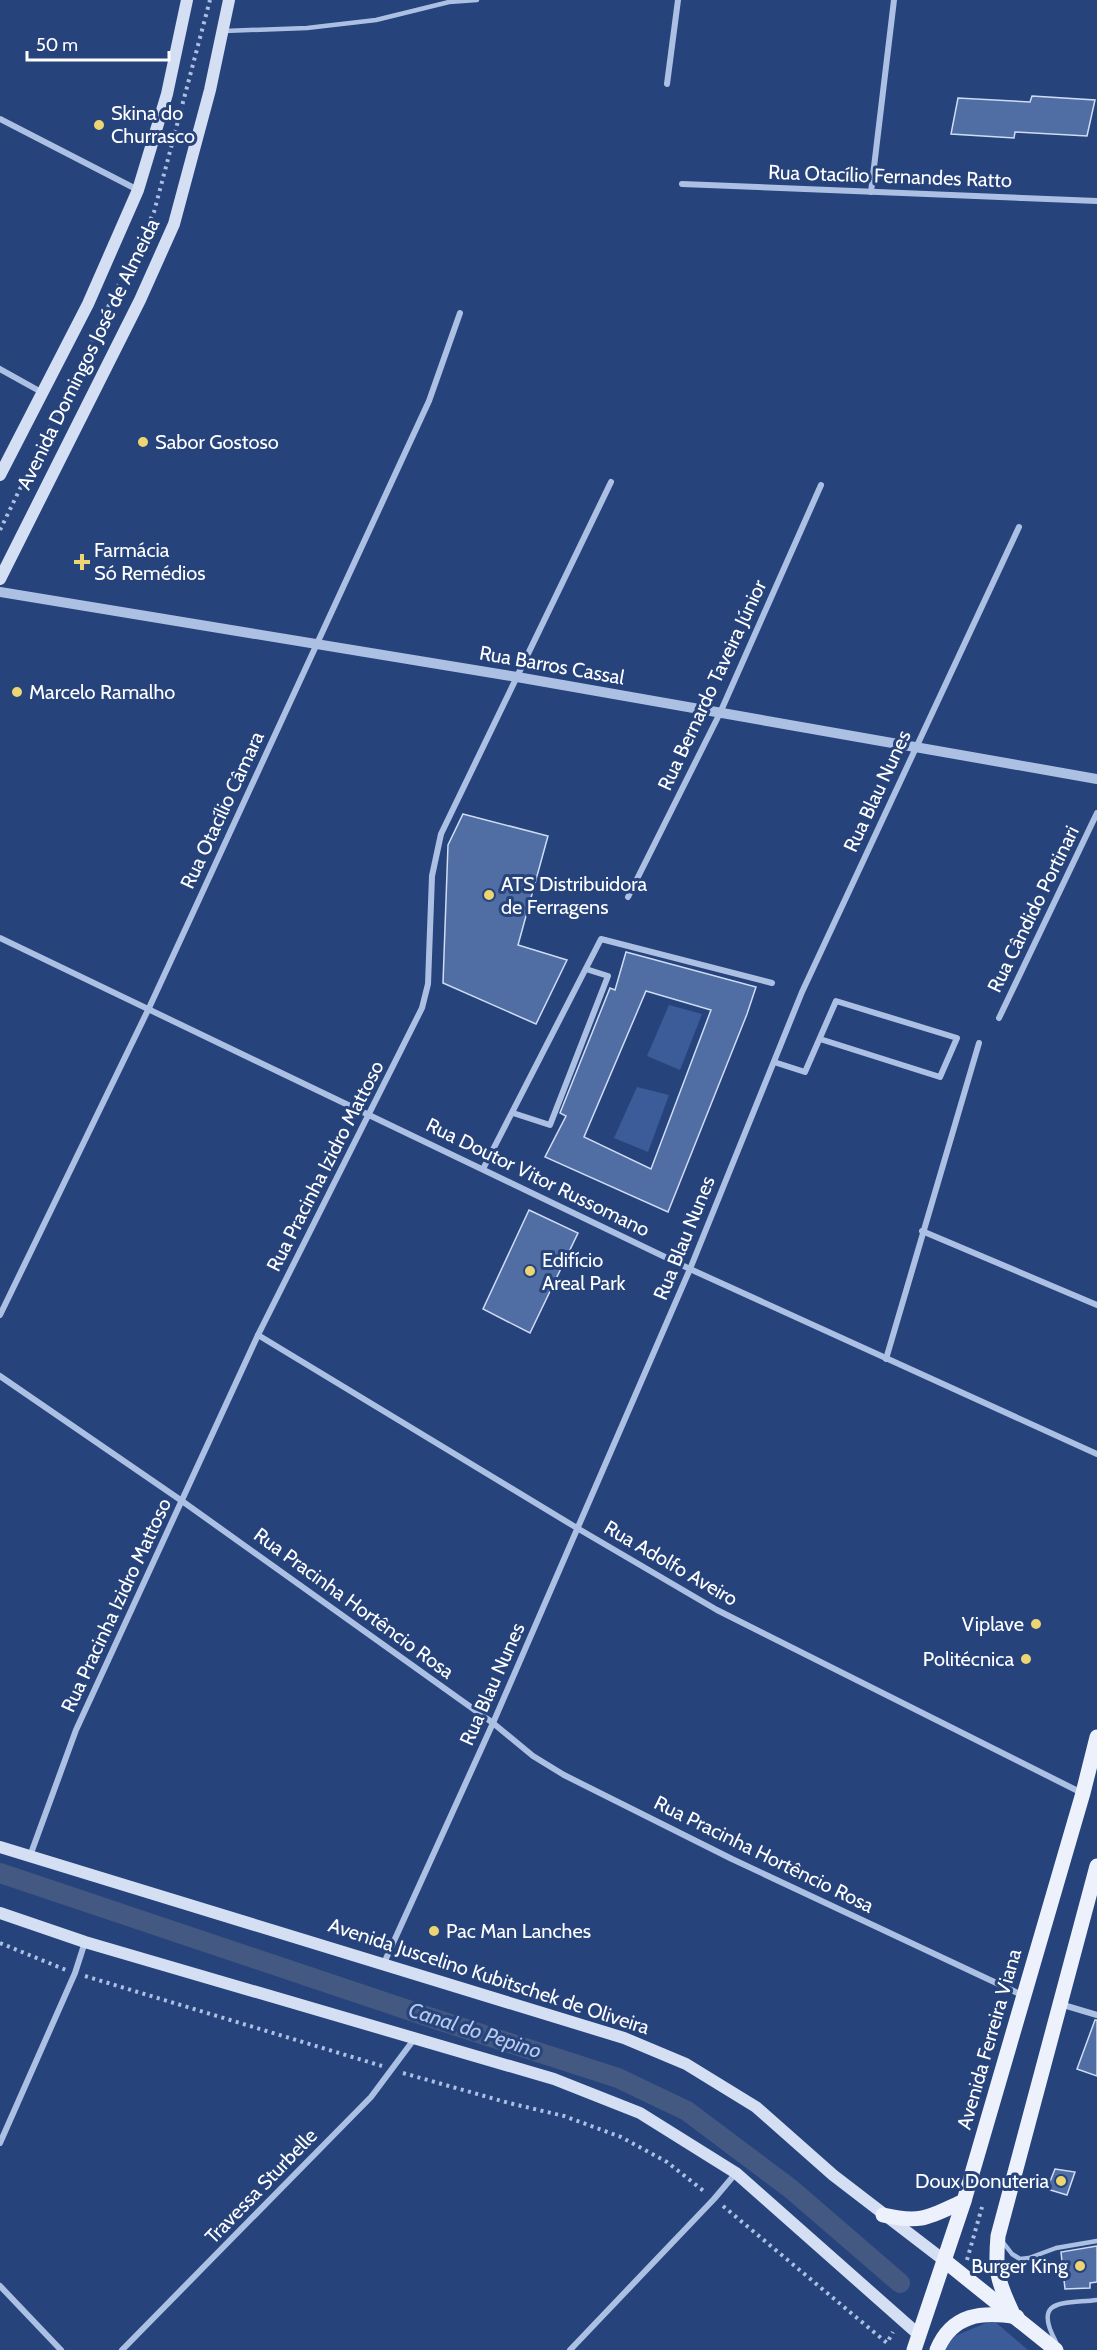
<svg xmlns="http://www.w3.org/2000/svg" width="1097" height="2350" viewBox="0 0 1097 2350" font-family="Cabin,sans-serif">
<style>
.green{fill:#3b5c99}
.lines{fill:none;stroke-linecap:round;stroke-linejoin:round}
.canal{stroke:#445982;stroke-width:20}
.building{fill:#506da4;stroke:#cfdcf4;stroke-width:1.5;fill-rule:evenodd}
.path{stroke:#acc0e4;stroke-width:4;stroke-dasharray:3 4.5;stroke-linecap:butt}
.service{stroke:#acc0e4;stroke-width:4.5}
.minor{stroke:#acc0e4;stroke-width:6}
.tertiary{stroke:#acc0e4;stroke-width:10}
.secondary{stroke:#d5dff4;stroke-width:12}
.primary{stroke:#ecf1fc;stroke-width:15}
.poi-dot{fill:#ecd572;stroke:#27437c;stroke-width:2}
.labels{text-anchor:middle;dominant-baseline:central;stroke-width:6;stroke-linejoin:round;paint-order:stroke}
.poi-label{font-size:20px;fill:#fff;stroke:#27437c;text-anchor:start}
.street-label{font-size:20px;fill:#fff;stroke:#27437c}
.water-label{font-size:21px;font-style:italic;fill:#b7caec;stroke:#27437c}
</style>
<rect width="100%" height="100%" fill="#27437c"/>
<g class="green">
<polygon points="669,1005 702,1014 680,1070 647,1056"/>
<polygon points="637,1087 669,1095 648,1152 614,1138"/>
<polygon points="993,2320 1028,2350 944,2350 948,2339"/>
</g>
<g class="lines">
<polyline class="canal" points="0,1873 432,2018 618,2078 687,2111 791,2189 900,2283"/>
</g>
<g class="building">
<polygon points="1032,96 1095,100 1087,136 1015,132 1014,138 951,134 958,98 1030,102"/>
<polygon points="463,814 548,836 518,945 567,960 536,1024 443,983 448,845"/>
<path d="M 626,952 L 756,987 L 747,1014 L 668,1212 L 545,1157 L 566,1116 L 560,1113 L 610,988 L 615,990 ZM 646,991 L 711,1010 L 651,1169 L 584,1137 Z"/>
<polygon points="529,1210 578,1233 530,1333 483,1309"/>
<polygon points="1095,2020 1097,2020 1097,2076 1077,2069"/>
<polygon points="1055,2169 1075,2172 1067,2195 1047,2189"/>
<polygon points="1097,2246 1097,2282 1090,2283 1090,2288 1065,2289 1061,2252"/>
</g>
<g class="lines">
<g class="path">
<polyline points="0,530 154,212 210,0"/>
<polyline points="0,1943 66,1970"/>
<polyline points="85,1976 382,2066"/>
<polyline points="403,2073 509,2103 564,2116 621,2137 667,2162 705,2192"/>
<polyline points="723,2206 887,2343 893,2332"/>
<polyline points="967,2260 982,2207"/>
</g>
<g class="service">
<polyline points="224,31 307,28 376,20 449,2 477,0"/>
<polyline points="1002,2241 1012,2254 1020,2259 1029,2258 1056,2248 1097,2241"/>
<path d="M 1056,2342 C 1032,2298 1063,2304 1097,2300"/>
</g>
<g class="minor">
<polyline points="667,84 678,0"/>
<polyline points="0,119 138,190"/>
<polyline points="682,184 1097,201"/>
<polyline points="871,192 894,0"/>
<polyline points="0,369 43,393"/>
<polyline points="628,897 720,713 821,485"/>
<polyline points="0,938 690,1269 1097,1454"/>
<polyline points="999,1018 1097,813"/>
<polyline points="774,1062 805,1072 836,1001 957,1038 940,1077 820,1039"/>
<polyline points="513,1113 550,1125 608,976 586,969"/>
<polyline points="483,1169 601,939 772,983"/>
<polyline points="922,1231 1097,1305"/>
<polyline points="0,1315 149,1008 404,455 429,401 460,313"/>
<polyline points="258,1335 577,1528 717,1610 1082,1793"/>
<polyline points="886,1359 979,1043"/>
<polyline points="0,1376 182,1501 493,1723 533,1756 564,1775 732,1859 1022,1995"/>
<polyline points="30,1856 76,1730 258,1335 422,1008 428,984 432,876 441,834 611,482"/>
<polyline points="384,1963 493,1723 690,1269 802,992 1019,527"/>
<polyline points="1060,2004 1097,2015"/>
<polyline points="0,2143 75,1973 85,1942"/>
<polyline points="0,2286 61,2350"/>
<polyline points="122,2350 371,2097 415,2038"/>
<polyline points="570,2350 714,2199 736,2173"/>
</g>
<polyline class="tertiary" points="0,592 517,677 1097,779"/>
<g class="secondary">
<polyline points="0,475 88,304 138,190 167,94 187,0"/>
<polyline points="0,579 140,300 174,224 210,90 229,0"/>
<polyline points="0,1847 624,2038 686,2064 756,2107 833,2175 945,2261"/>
<polyline points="0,1913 85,1942 554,2079 640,2113 736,2173 918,2334"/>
</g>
<g class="primary">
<path d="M 883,2215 C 922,2224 929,2217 964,2201"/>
<polyline points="945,2261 1056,2350"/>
<path d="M 1012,2312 C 997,2280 995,2271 998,2236 L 1097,1866"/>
<polyline points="914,2350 964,2201 1083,1793 1097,1737"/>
<path d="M 937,2350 C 952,2314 982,2311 1017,2317"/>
</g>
</g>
<g class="poi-dot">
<circle cx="99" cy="125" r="6"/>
<circle cx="143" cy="442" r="6"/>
<path d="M79 553h6v6h6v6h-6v6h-6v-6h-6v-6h6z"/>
<circle cx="17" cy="692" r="6"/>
<circle cx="489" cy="895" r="6"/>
<circle cx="530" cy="1271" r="6"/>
<circle cx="1036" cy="1624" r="6"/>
<circle cx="1026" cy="1659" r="6"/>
<circle cx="434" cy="1931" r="6"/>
<circle cx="1061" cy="2181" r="6"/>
<circle cx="1080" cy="2266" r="6"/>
</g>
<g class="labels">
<g class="poi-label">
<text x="111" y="113">Skina do<tspan x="111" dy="23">Churrasco</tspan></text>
<text x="155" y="442">Sabor Gostoso</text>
<text x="94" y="550">Farmácia<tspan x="94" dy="23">Só Remédios</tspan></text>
<text x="29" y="692">Marcelo Ramalho</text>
<text x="501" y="884">ATS Distribuidora<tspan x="501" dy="23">de Ferragens</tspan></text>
<text x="542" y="1260">Edifício<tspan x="542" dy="23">Areal Park</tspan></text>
<text x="1024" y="1624" text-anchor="end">Viplave</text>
<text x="1014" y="1659" text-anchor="end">Politécnica</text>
<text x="446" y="1931">Pac Man Lanches</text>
<text x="1049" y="2181" text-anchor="end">Doux Donuteria</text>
<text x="1068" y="2266" text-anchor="end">Burger King</text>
</g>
<g class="street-label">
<text transform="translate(890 176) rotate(2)">Rua Otacílio Fernandes Ratto</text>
<text transform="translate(88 354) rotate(-64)">Avenida Domingos José de Almeida</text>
<text transform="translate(552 665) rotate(10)">Rua Barros Cassal</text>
<text transform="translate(712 685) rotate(-65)">Rua Bernardo Taveira Júnior</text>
<text transform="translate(877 791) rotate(-65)">Rua Blau Nunes</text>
<text transform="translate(222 810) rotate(-65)">Rua Otacílio Câmara</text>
<text transform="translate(1033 909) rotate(-64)">Rua Cândido Portinari</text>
<text transform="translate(325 1166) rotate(-63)">Rua Pracinha Izidro Mattoso</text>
<text transform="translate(538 1177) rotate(26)">Rua Doutor Vitor Russomano</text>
<text transform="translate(684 1238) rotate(-68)">Rua Blau Nunes</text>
<text transform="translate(671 1563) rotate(30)">Rua Adolfo Aveiro</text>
<text transform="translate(354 1603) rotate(36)">Rua Pracinha Hortêncio Rosa</text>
<text transform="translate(116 1605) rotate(-65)">Rua Pracinha Izidro Mattoso</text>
<text transform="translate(492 1684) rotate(-66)">Rua Blau Nunes</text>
<text transform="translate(764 1854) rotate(26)">Rua Pracinha Hortêncio Rosa</text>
<text transform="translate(489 1976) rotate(18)">Avenida Juscelino Kubitschek de Oliveira</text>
<text transform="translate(989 2039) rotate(-74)">Avenida Ferreira Viana</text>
<text transform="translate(261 2186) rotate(-46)">Travessa Sturbelle</text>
</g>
<g class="water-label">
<text transform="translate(475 2030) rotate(18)">Canal do Pepino</text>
</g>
</g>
<path d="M27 51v9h142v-9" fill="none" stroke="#ffffff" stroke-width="3"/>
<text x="36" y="51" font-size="18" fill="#ffffff" stroke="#27437c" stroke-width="4.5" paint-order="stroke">50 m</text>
</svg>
